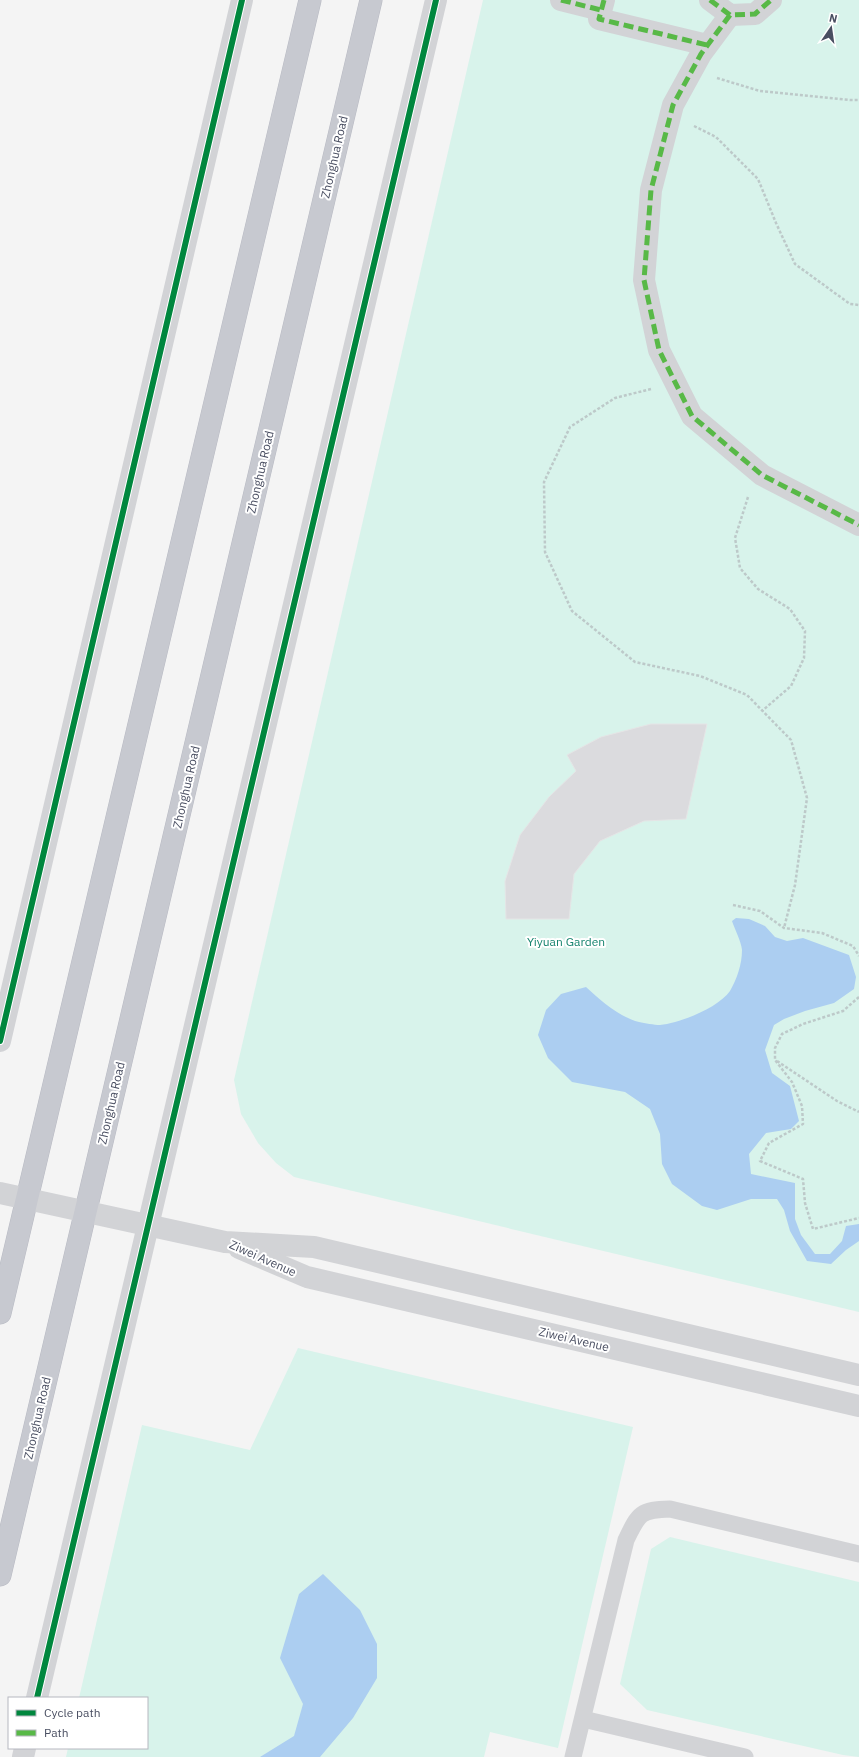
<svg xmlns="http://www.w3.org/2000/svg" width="859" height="1757" viewBox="0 0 859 1757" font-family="'IBM Plex Sans',sans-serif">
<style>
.green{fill:#d8f3eb}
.water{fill:#accef1}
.building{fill:#dbdbde;stroke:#e5e5e6}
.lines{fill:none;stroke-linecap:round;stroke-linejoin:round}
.trunk-casing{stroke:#b8bac3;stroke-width:23}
.path{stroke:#bdc9c9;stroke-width:2.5;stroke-dasharray:3 2;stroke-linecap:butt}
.service{stroke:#d2d3d6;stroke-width:17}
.pedestrian{stroke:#d2d3d6;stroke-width:22}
.minor{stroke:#d2d3d6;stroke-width:22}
.tertiary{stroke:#d2d3d6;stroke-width:22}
.trunk{stroke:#c7c9d0;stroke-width:22}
.quiet{stroke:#58b947;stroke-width:5;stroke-dasharray:10 5;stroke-linecap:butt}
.cycleway-casing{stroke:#fff;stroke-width:8}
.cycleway{stroke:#00873e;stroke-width:6}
.labels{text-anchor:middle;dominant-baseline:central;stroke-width:4;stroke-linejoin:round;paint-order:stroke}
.street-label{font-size:12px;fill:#494e61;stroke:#fff}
.park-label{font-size:12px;fill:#14826d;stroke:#fff}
</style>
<rect width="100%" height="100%" fill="#f4f4f4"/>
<g class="green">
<polygon points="483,0 859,0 859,1312 294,1177 276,1163 258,1143 241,1114 234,1080"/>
<polygon points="298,1348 633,1427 558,1748 490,1732 484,1757 66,1757 68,1748 147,1748 147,1698 79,1698 142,1425 250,1450"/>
<polygon points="670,1537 859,1582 859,1757 843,1755 647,1710 620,1684 651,1549"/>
</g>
<g class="water">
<path d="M 736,918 L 749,919 L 765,926 L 775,937 L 787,941 L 803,938 L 849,955 L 856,977 L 854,989 L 834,1003 L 805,1011 L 784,1019 L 774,1025 L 765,1050 L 772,1073 L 790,1086 L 799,1121 L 791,1129 L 766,1133 L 749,1154 L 751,1174 L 795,1183 L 795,1219 L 801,1235 L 815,1254 L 830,1254 L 842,1241 L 846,1226 L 859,1224 L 859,1241 L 846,1250 L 831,1264 L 807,1261 L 790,1231 L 784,1210 L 777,1199 L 751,1199 L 717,1210 L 702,1206 L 672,1184 L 662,1164 L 660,1134 L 650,1109 L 625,1092 L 572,1082 L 548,1058 L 538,1035 L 546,1010 L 561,994 L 586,987 C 600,1000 619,1017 639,1022 C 645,1023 654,1025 660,1025 C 680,1023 718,1008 730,991 C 737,979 742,964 742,950 C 741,941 735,930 732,921 Z"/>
<polygon points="323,1574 360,1610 377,1644 377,1678 353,1718 320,1757 260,1757 294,1736 303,1704 280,1658 299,1594"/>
</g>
<polygon class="building" points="651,724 707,724 686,819 644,821 600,841 574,874 569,919 506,919 505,881 520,835 549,797 576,771 567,755 601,737"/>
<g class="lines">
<g class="trunk-casing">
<g id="trunk">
<polyline points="0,1313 310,0"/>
<polyline points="0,1575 371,0"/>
</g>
</g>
<g class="path">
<polyline points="717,78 760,91 850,100 859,100"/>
<polyline points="694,126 716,137 758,179 776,223 795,264 850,304 859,305"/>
<polyline points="651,389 615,398 570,427 544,482 545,552 572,611 635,662 700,676 747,695 791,740 807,798 795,885 784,928"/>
<polyline points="748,497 735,538 740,568 758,589 790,609 805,631 804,658 791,686 762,711"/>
<polyline points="733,905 760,911 784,928 822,933 853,946 859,956"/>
<polyline points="859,997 843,1011 803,1024 782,1034 775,1048 775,1060 792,1082 802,1106 803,1124 769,1143 760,1161 803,1179 805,1203 813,1229 859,1218"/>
<polyline points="777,1061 837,1101 859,1112"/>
</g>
<g class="service">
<polyline points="583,1719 745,1757"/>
<path d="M 573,1757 L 626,1540 C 639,1513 640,1510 670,1509 L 859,1554"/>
</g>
<g class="pedestrian">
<polyline points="561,0 601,10"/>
<polyline points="604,0 599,19 707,45"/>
<polyline points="710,0 730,15 755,14 771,0"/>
<polyline points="730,15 701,54 673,105 651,190 644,280 659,350 692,416 762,475 859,525"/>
</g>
<g class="minor">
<polyline points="0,1041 242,0"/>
<polyline points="37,1698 436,0"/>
<polyline points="23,1757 25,1748"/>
</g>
<g class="tertiary">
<polyline points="0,1193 225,1242 314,1247 859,1375"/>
<polyline points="239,1248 307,1277 859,1406"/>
</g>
<use href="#trunk" class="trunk"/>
<g class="quiet">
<polyline points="561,0 601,10"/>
<polyline points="604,0 599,19 707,45"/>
<polyline points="710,0 730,15 755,14 771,0"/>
<polyline points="730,15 701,54 673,105 651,190 644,280 659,350 692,416 762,475 859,525"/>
</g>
<g class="cycleway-casing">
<g id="cycleway">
<polyline points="0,1041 242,0"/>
<polyline points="37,1698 436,0"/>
</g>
</g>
<use href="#cycleway" class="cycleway"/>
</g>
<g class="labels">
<g class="street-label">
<text transform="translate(334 157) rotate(-77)">Zhonghua Road</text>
<text transform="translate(260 472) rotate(-77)">Zhonghua Road</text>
<text transform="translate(186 787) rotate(-77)">Zhonghua Road</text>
<text transform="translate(111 1103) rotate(-77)">Zhonghua Road</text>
<text transform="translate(263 1258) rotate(24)">Ziwei Avenue</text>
<text transform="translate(574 1339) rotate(13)">Ziwei Avenue</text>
<text transform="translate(37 1418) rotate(-77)">Zhonghua Road</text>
</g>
<g class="park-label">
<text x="566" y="941">Yiyuan Garden</text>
</g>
</g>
<rect x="8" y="1697" width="140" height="52" fill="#ffffff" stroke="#b6b8c0"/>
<rect x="16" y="1710" width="20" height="6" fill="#00873e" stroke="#b6b8c0"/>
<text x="44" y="1717" font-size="12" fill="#494e61">Cycle path</text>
<rect x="16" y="1730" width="20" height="6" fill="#58b947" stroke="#b6b8c0"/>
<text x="44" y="1737" font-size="12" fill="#494e61">Path</text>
<g transform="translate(831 28) rotate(13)" stroke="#ffffff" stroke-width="3" paint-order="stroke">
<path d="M0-3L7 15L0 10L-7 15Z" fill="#494e61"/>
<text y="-6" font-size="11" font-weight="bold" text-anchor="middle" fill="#494e61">N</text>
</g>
</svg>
